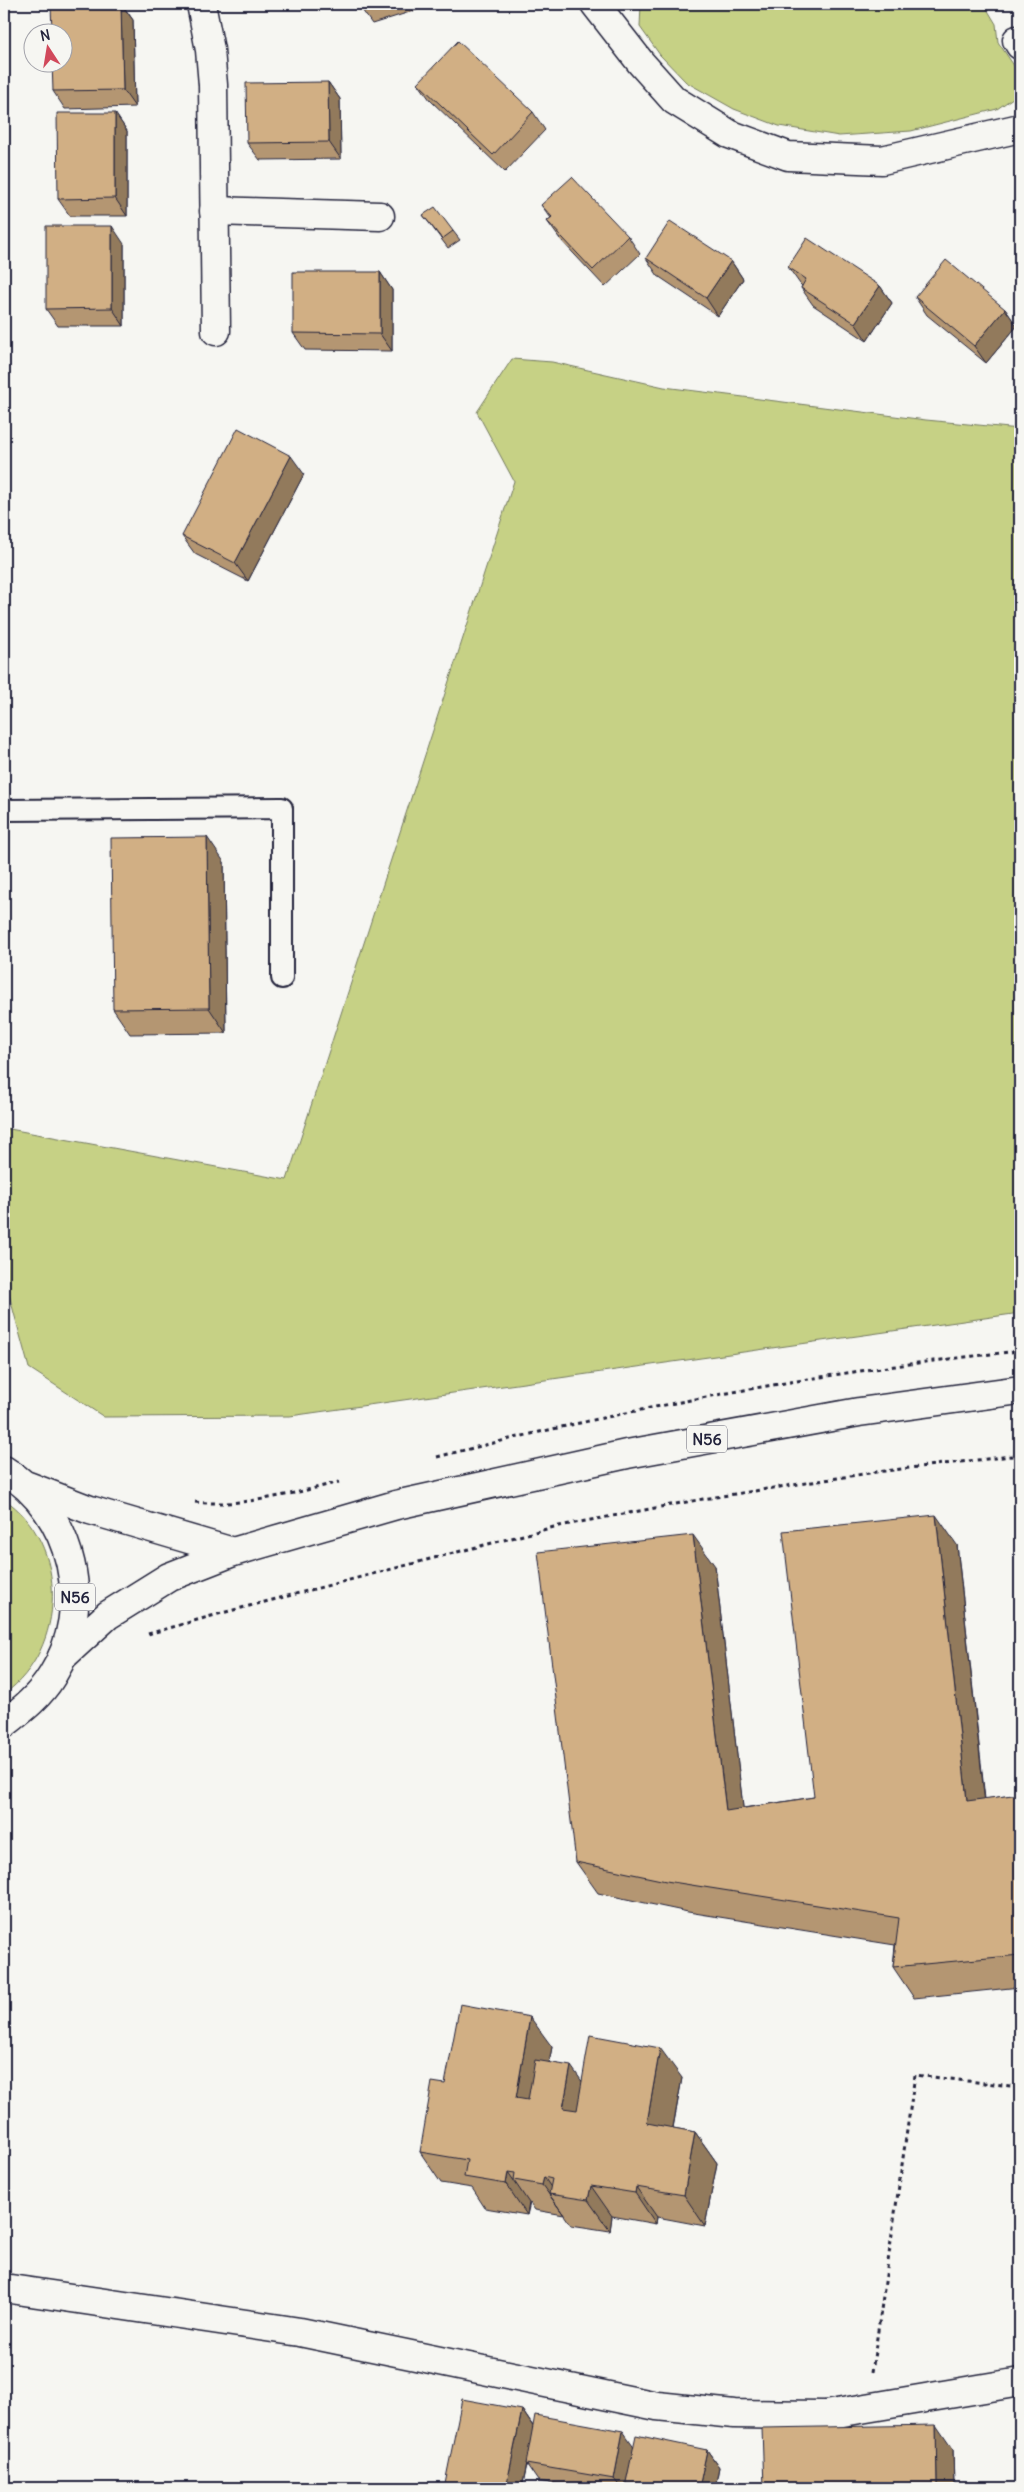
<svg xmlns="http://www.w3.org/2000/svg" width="1024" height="2492" viewBox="0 0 1024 2492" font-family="Delius,sans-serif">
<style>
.green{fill:#c6d185;stroke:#747a60}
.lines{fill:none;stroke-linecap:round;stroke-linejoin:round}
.service-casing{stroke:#22223b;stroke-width:24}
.minor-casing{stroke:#22223b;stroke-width:31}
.primary-casing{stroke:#22223b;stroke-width:31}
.path{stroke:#22223b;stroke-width:3;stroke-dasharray:4 4;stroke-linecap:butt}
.service{stroke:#f6f6f2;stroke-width:20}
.minor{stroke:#f6f6f2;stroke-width:28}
.primary{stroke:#f6f6f2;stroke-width:28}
.wall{fill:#b49672;stroke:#22223b}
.shaded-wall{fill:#927a5c;stroke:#22223b}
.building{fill:#d1af84;stroke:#22223b}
.labels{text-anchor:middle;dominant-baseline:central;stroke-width:5;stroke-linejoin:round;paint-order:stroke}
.shield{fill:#f6f6f2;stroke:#626272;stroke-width:1}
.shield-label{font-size:16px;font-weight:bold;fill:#22223b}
</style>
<rect width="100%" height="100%" fill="#f6f6f2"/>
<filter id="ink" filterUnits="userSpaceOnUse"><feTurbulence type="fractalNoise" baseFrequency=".02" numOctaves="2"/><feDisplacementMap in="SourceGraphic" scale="10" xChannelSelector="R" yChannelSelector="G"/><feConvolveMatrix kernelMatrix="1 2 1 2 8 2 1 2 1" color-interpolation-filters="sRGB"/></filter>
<g filter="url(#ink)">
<g class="green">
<polygon points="641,4 984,4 996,24 998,42 1015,67 1020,93 997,109 911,131 839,136 779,126 734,109 686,82 660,55 640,27"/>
<polygon points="512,359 552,362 664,387 926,420 1020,429 1020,1313 290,1416 104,1417 29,1368 8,1291 4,1128 287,1180 514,481 477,412"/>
<path d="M 4,1499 C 70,1543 67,1650 4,1694 Z"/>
</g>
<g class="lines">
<g class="service-casing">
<polyline id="service" points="4,810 282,808 282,978"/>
</g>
<g class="minor-casing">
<g id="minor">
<polyline points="201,4 210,50 213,85 216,331"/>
<polyline points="595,4 641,63 674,100 729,134 788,156 882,160 1020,128"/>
<polyline points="1017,40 1020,45"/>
<polyline points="214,211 380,216"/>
<polyline points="4,2288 300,2332 657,2406 734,2414 825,2415 1020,2382"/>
</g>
</g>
<g class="primary-casing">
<g id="primary">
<path d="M 4,1470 C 74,1512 95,1608 52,1676 C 40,1696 22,1710 4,1724"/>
<polyline points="28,1486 90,1510 233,1552"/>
<polyline points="62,1657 108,1615 169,1577 233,1552 396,1505 627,1454 859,1412 1020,1390"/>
</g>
</g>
<g class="path">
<path d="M 437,1457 C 629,1408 824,1371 1020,1351"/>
<path d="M 195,1502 C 243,1507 292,1494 339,1482"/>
<polyline points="148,1634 222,1613 554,1527 703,1499 876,1472 1020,1455"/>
<polyline points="872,2372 915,2075 1020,2087"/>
</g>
<use href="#service" class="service"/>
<use href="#minor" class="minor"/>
<use href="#primary" class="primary"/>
</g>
<g class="wall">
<polygon points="86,4 122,4 133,20 135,107 65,109 53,91"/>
<polygon points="359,4 428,4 429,6 372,24 360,7"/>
<polygon points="328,82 340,99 341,159 260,160 247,143"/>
<polygon points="418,83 533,112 545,130 505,172 430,100"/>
<polygon points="115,113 127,131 127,216 70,216 58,199"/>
<polygon points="541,205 628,236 640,254 605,287 560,239 547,221 551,218"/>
<polygon points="423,215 453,231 460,240 448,248"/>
<polygon points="124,244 124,326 58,326 46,309"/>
<polygon points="646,258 731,261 743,279 718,316 658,276"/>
<polygon points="788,267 880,286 892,303 867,341 813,305 801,288 802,286 800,284"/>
<polygon points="380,272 392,290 392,351 305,350 293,333"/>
<polygon points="915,297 1005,309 1017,326 986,363 927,315"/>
<polygon points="304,474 248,581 195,554 182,536"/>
<polygon points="224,862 226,1033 130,1034 113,1009"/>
<polygon points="957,1545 985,1799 1020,1794 1020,1987 914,1998 893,1967 895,1945 688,1912 598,1893 576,1862 715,1566 743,1808 814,1797"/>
<polygon points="552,2047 549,2062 582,2081 682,2078 673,2128 695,2132 717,2163 705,2226 657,2217 656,2224 612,2216 610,2231 571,2225 564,2215 535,2210 530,2203 527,2215 485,2208 472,2188 441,2183 420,2152 445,2084"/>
<polygon points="522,2410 533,2426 633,2446 707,2450 719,2467 715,2488 580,2488 538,2481 527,2465 522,2488 444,2488"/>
<polygon points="953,2450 954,2488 764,2488"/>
</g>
<g class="shaded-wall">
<polygon points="121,4 133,20 135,107 123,90"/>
<polygon points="328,82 340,99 341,159 329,142"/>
<polygon points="115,113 127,131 127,216 115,198"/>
<polygon points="112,226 124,244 124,326 112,308"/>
<polygon points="731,261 743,279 718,316 706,298"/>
<polygon points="380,272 392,290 392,351 380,334"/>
<polygon points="880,286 892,303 867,341 855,323"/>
<polygon points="1005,309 1017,326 986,363 974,346"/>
<polygon points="291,456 304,474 248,581 235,563"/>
<polygon points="207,837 224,862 226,1033 209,1008"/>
<polygon points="936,1515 957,1545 988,1831 967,1801"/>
<polygon points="693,1535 715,1566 747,1841 726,1811"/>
<polygon points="530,2017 552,2047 537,2129 516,2098"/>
<polygon points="660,2048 682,2078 668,2154 647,2123"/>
<polygon points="571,2066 593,2097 585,2138 563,2108"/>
<polygon points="695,2132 717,2163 705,2226 684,2195"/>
<polygon points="508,2172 529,2203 527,2215 506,2184"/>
<polygon points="544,2177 556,2195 549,2194 564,2215 542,2185"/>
<polygon points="591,2186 612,2216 610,2231 588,2200"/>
<polygon points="636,2187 657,2217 656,2224 635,2193"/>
<polygon points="522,2410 534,2428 522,2488 506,2488"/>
<polygon points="936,2425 953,2450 954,2488 938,2488 937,2486"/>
<polygon points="623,2431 635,2448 625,2487 626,2488 621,2488 614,2479"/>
<polygon points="707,2450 719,2467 715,2488 699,2488"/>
</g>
<g class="building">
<polygon points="86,4 121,4 123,90 53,91 52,62 62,62 62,32 52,32 51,5"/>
<polygon points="359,4 370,4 360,7"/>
<polygon points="458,41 533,112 493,155 418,83"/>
<polygon points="328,82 329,142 247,143 246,83"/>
<polygon points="57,113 115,113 115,198 58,199"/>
<polygon points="572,177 628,236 593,270 547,221 552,217 541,205"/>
<polygon points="435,207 453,231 442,239 423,215"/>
<polygon points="670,221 731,261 706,298 646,258"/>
<polygon points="46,226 112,226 112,308 46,309"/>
<polygon points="807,238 880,286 855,323 801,288 806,279 788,267"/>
<polygon points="946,260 1005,309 974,346 915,297"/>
<polygon points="293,272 380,272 380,334 293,333"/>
<polygon points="238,428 291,456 235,563 182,536"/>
<polygon points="207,837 209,1008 113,1009 111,838"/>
<polygon points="936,1515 967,1801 1020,1794 1020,1955 893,1967 899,1918 666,1881 576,1862 538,1552 693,1535 726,1811 814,1797 783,1531"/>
<polygon points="460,2004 530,2017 516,2098 528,2100 535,2060 571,2066 563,2108 577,2110 590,2035 660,2048 647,2123 695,2132 684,2195 636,2187 635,2193 591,2186 588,2200 549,2194 552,2179 544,2177 542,2185 514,2180 515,2173 508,2172 506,2184 464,2177 467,2160 420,2152 432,2082 445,2084"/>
<polygon points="462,2399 522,2410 506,2488 444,2488"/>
<polygon points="535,2415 623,2431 614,2479 526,2464"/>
<polygon points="936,2425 937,2486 838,2488 764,2488 762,2428"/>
<polygon points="636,2435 707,2450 699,2488 631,2488 625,2487"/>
</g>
</g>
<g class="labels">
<g class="shield">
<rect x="687" y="1425.5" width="40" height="27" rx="4"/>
<rect x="55" y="1583.5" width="40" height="27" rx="4"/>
</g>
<g class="shield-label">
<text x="707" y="1439">N56</text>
<text x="75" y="1597">N56</text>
</g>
</g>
<rect width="1024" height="2492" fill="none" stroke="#f6f6f2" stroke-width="20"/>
<rect x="10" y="10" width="1004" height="2472" fill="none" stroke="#22223b" stroke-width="2" filter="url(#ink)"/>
<g transform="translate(48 48) rotate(348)"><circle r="24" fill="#f6f6f2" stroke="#a1a1a9"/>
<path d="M0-4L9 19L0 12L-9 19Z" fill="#d1495b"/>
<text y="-8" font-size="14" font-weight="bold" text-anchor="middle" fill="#22223b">N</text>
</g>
</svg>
